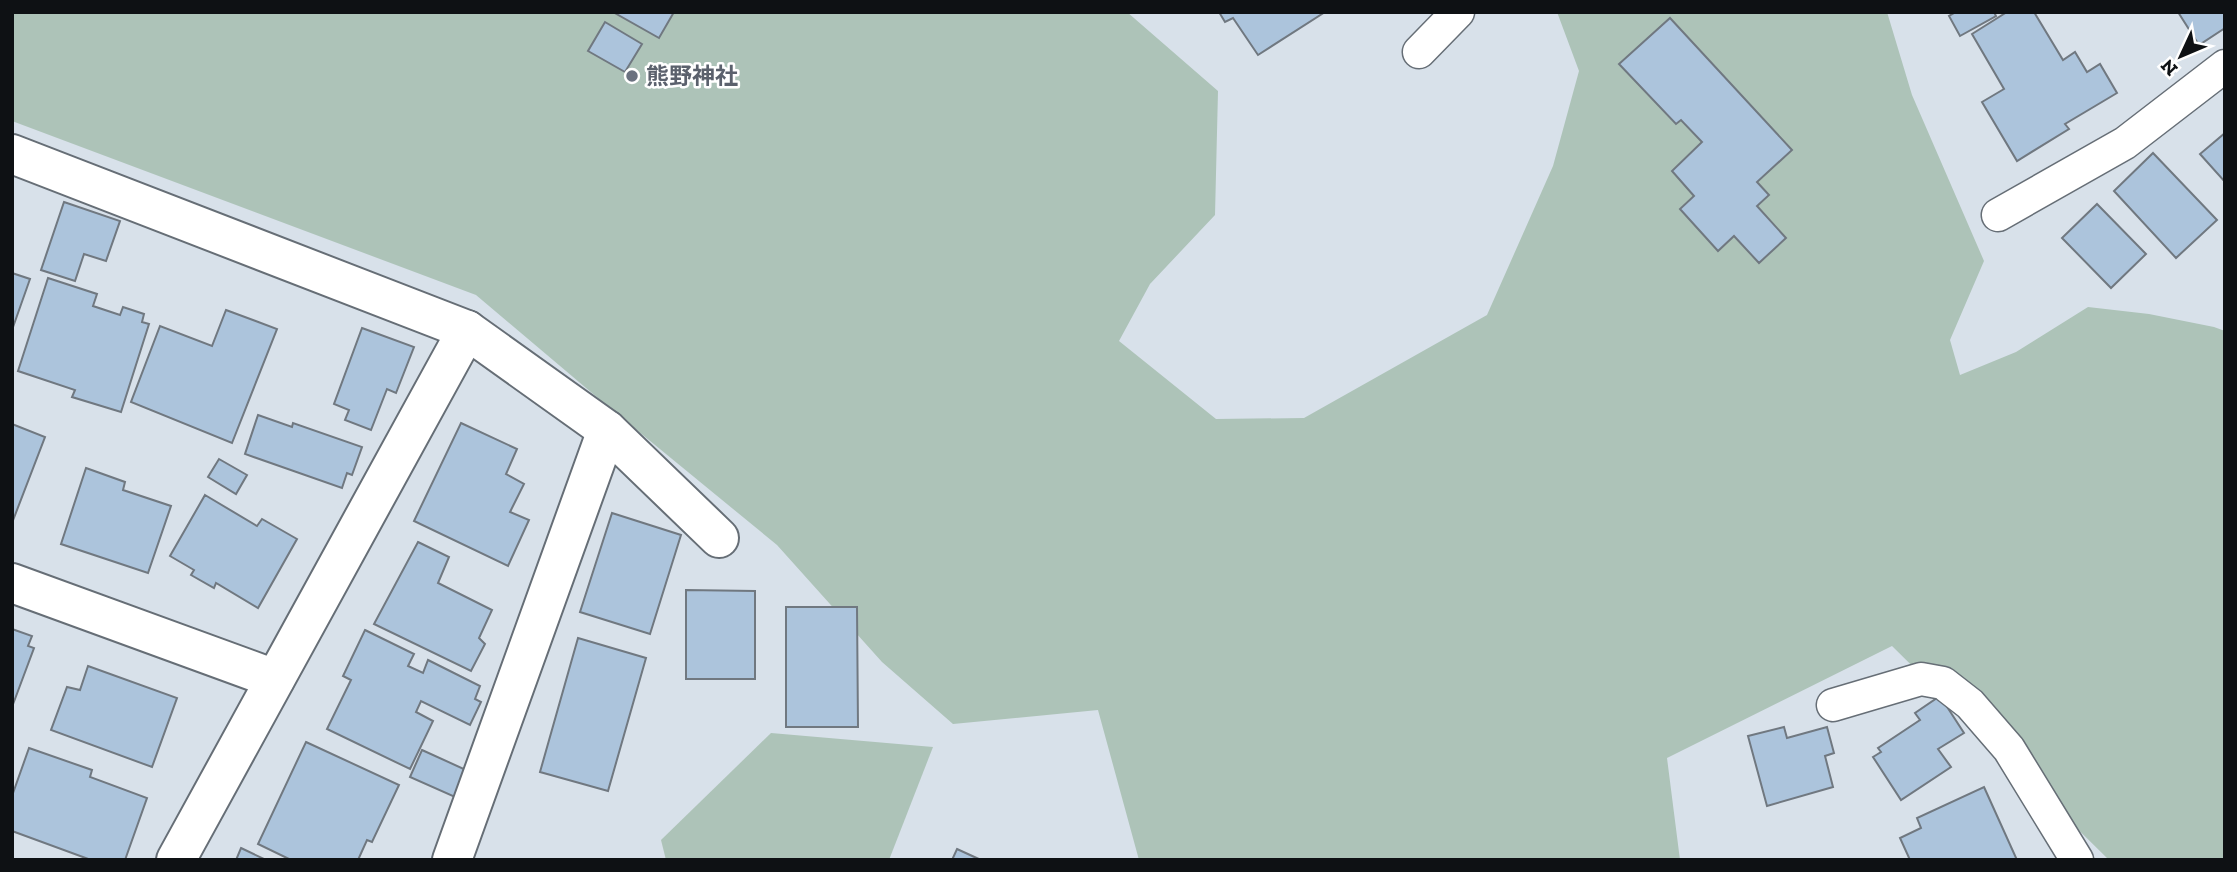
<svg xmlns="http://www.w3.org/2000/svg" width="2237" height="872" viewBox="0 0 2237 872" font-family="'Zilla Slab','Noto Sans JP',serif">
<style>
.green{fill:#adc3b8}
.building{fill:#acc4dc;stroke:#707880;stroke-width:2}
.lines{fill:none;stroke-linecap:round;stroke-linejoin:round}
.service-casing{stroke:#666e76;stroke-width:35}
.minor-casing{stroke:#666e76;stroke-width:42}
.service{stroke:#fff;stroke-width:32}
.minor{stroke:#fff;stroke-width:38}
.worship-dot{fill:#6b7280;stroke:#fff;stroke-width:2.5}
.labels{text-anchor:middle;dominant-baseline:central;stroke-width:5;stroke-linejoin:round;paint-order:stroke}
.worship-label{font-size:23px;font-weight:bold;fill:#5b616d;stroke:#fff;text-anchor:start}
</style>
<rect width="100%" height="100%" fill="#d8e1ea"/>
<g class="green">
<polygon points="12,12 1127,12 1218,91 1215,215 1150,284 1119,341 1216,419 1304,418 1487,315 1553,166 1579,71 1557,12 1887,12 1912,95 1984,261 1950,340 1960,375 2016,352 2088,307 2149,314 2214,327 2225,331 2225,860 2109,860 1892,646 1667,758 1680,860 1139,860 1098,710 953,724 882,662 777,545 605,404 476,295 12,121"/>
<polygon points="771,733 933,747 889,860 666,860 661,840"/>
</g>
<g class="building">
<polygon points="613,12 674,12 659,38"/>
<polygon points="1219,12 1325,12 1258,55 1233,18 1225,22"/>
<polygon points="1956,12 1994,12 1996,16 1960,36 1949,16"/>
<polygon points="2007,12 2034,12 2063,60 2075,52 2087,72 2100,64 2117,93 2065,124 2069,129 2017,161 1982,102 2004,89 1972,34"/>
<polygon points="2178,12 2225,12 2225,28 2199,45"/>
<polygon points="1670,18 1792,150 1757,182 1769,195 1757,206 1786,238 1759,263 1734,236 1718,251 1680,209 1694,196 1672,171 1702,142 1681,120 1676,124 1619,64"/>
<polygon points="605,22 642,44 625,72 588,51"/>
<polygon points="2225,133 2225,182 2200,154"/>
<polygon points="2153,153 2217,220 2176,258 2114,191"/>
<polygon points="64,202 120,221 106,261 84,254 75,281 41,270"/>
<polygon points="2097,204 2146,254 2111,288 2062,238"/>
<polygon points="12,273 30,279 12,330"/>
<polygon points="48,278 97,294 93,306 120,315 123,307 144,314 142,322 149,324 121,412 72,397 75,390 18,371"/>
<polygon points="226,310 277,329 232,443 131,402 160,326 212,346"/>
<polygon points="362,328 414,347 396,393 387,389 371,430 345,420 349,410 334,404"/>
<polygon points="258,415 292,427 293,423 362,447 352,475 347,473 342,488 245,454"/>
<polygon points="461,423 517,449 506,474 524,484 510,512 529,520 508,566 414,521"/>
<polygon points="12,424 45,437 12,523"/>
<polygon points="219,459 247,475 236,494 208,477"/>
<polygon points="86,468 125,482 123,490 171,506 148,573 61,544"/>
<polygon points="205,495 257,526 262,519 297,539 258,608 216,583 214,588 191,575 194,570 170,556"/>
<polygon points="612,513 681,535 650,634 580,612"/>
<polygon points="418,542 449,557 438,583 492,610 479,638 485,644 471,671 374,624"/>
<polygon points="686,590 755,591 755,679 686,679"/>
<polygon points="786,607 857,607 858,727 786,727"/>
<polygon points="12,629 32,636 28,646 34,648 12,707"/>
<polygon points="365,630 414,654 408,666 423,673 428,660 480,686 475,699 481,702 470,725 421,701 416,712 433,721 410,769 327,729 351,680 343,676"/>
<polygon points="578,638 646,658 608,791 540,772"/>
<polygon points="88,666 177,698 152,767 51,730 67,687 80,690"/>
<polygon points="1940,696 1964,733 1938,749 1951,767 1901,800 1873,757 1881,752 1878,748 1920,720 1915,713"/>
<polygon points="1784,727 1787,738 1827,727 1834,753 1825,756 1833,787 1767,806 1748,736"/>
<polygon points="306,742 399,785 372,842 367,840 358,860 291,860 258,844"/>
<polygon points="29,748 92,770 90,777 147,798 125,860 91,860 12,831 12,796"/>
<polygon points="422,750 466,770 455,797 410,777"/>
<polygon points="1984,787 2017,860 1910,860 1900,838 1921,828 1917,818"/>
<polygon points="241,848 266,860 236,860"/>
<polygon points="957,849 981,860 952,860"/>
</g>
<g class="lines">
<g class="service-casing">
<g id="service">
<polyline points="1419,52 1458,12"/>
<polyline points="1998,215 2125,143 2225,66"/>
<polyline points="1833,705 1921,679 1943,683 1970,704 2009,749 2077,860"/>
</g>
</g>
<g class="minor-casing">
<g id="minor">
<polyline points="12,154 467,330 607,430 719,538"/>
<polyline points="12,583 275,679"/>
<polyline points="176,860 467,330"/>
<polyline points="452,860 607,430"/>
</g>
</g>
<use href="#service" class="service"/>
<use href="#minor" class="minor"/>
</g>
<circle class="worship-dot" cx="632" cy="76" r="7"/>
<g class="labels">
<g class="worship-label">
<text x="646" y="76">熊野神社</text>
</g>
</g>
<rect width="2237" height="872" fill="none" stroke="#0e1114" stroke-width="28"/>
<g transform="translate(2181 56) rotate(226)" stroke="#ffffff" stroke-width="5" paint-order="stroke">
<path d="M0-5L12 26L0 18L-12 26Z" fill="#0e1114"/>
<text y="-10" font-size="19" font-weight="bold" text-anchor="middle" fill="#0e1114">N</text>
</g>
</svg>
